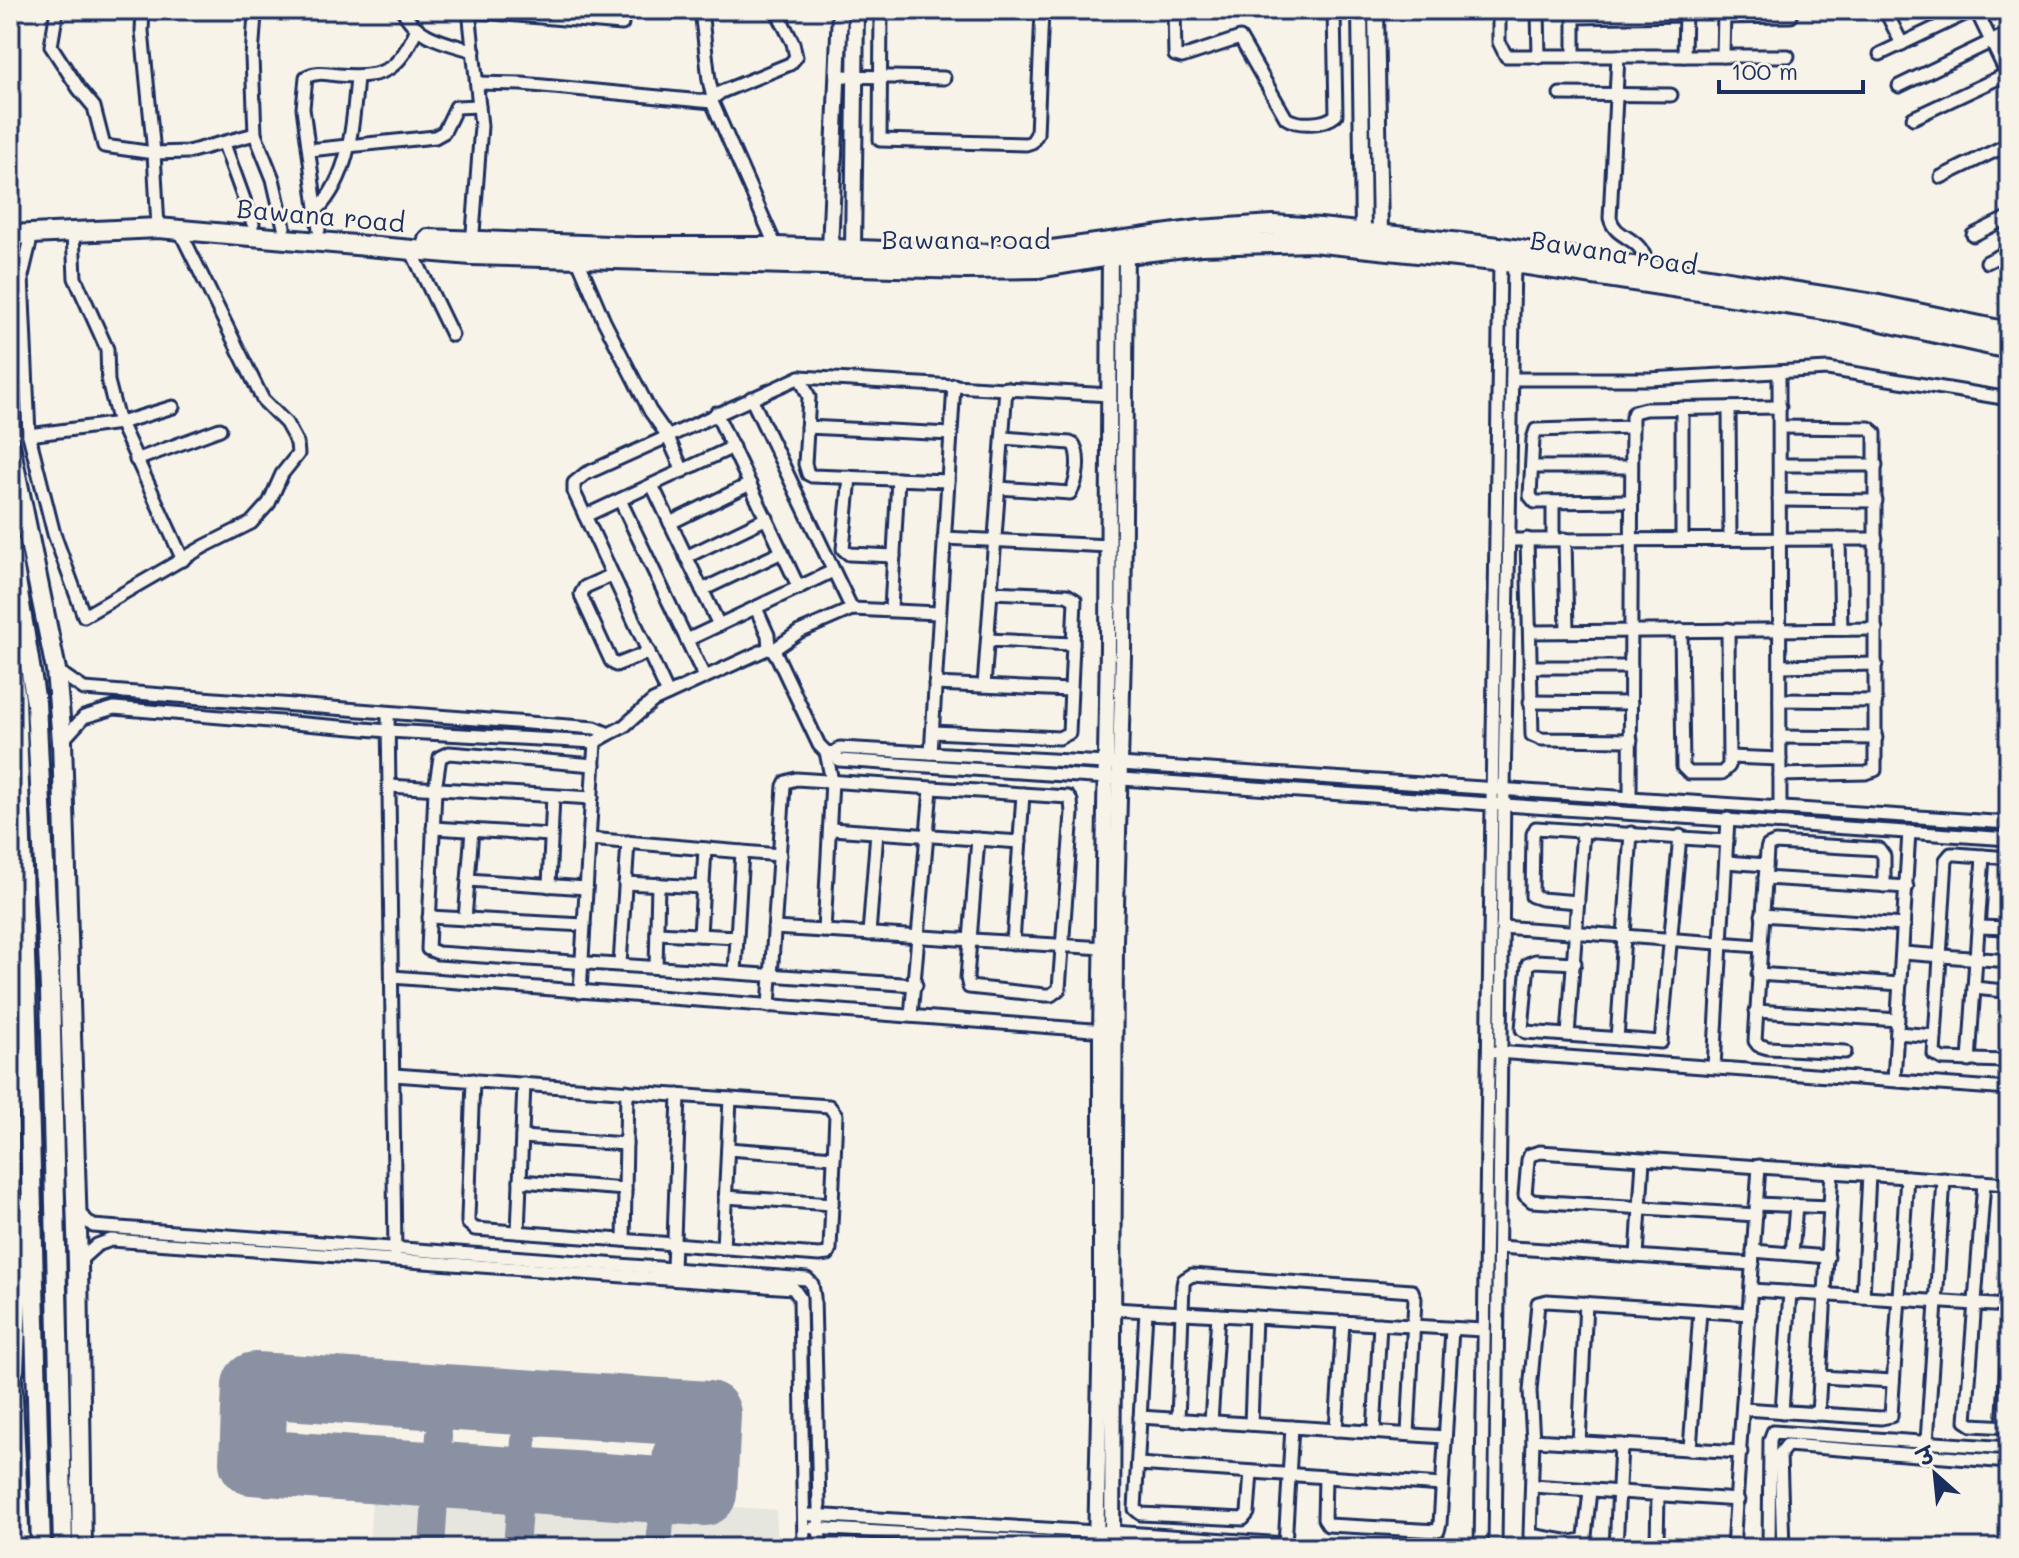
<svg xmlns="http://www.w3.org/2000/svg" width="2019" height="1558" viewBox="0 0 2019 1558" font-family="Mali,'Playpen Sans Deva',sans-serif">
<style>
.built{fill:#e6e5de}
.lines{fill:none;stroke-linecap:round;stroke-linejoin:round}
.taxiway{stroke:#8991a3;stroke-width:26}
.runway{stroke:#8991a3;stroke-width:66}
.minor-casing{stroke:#1b2f5e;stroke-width:17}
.tertiary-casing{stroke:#1b2f5e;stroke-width:20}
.secondary-casing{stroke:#1b2f5e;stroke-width:22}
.primary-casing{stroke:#1b2f5e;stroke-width:24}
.trunk-casing{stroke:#1b2f5e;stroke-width:24}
.minor{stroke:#f7f3e8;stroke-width:11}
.tertiary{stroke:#f7f3e8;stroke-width:14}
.secondary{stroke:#f7f3e8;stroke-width:16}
.primary{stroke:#f7f3e8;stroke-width:18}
.trunk{stroke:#f7f3e8;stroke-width:18}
.labels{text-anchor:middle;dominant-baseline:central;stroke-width:6;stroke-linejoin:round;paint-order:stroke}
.street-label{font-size:26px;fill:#1b2f5e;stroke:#f7f3e8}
</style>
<rect width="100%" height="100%" fill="#f7f3e8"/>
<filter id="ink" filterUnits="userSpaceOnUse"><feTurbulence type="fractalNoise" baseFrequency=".0125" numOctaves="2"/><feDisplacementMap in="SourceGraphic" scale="16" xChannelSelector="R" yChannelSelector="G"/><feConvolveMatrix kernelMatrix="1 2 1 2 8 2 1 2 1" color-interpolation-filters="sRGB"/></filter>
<g filter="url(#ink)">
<polygon class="built" points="413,1473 452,1475 454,1484 459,1491 479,1492 487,1490 493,1478 542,1482 544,1492 551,1496 616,1500 629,1495 631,1488 686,1492 695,1504 776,1510 778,1548 369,1548 373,1485 402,1486 411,1479"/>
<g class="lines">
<g class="taxiway">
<polyline points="432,1548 439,1435"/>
<polyline points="516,1548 524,1441"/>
<polyline points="659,1548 666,1451"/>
</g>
<polygon class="runway" points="255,1385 708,1414 704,1493 252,1462"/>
<g class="minor-casing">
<g id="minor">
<polyline points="57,10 51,46 79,89 94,107 104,146 154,153 188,152 255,134"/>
<polyline points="143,10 142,31 154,153 158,228"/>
<path d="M 403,10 C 415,38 448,43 474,51"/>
<polyline points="469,10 481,126 472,246"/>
<polyline points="701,10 709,80 713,98"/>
<polyline points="776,10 793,43 796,57 790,64 721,92 713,98 712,102 777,249"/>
<polyline points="881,10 880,140 1026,144 1032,142 1037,134 1042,10"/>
<path d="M 1174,10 L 1175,55 L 1182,57 L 1240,38 L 1286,118 C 1298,126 1325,125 1336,115 L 1334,10"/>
<polyline points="1499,10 1499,42 1506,56 1788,56"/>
<polyline points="1538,10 1539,57"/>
<polyline points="1885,10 1902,44"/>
<polyline points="1976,10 2009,78"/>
<polyline points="470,11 622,24"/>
<polyline points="255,14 252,57 255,134 273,179 284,227"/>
<polyline points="1574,17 1685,15"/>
<polyline points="1724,17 1791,16"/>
<polyline points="1880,54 1973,10"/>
<polyline points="1574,56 1574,10"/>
<path d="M 1618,56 L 1610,218 C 1616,242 1642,233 1648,268"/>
<polyline points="1684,56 1685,11"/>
<polyline points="1723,56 1724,12"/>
<polyline points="838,76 944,78"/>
<polyline points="477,83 522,84 712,102"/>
<polyline points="1899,86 2009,33"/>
<polyline points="1560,94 1671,95"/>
<polyline points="1913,118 2009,73"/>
<polyline points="224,144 253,224"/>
<polyline points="309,150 435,137 444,132 456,107 479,106"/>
<polyline points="1941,177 2009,144"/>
<path d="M 317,210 C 351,175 353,122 357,77"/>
<path d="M 319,230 L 303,108 L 306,77 C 317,71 327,74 338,75 C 383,79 399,71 417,28"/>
<polyline points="73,233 75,278 107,349 108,381 117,416 183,560"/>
<polyline points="32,234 22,276 29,435 54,534 84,616 205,546 251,523 269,503 282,474 298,454 297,443 286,423 263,400 179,229"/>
<polyline points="1973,235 2009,217"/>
<polyline points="411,250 452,335"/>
<polyline points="578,260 604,321 650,411 667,435 683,471"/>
<polyline points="1987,262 2009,251"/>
<polyline points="1779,372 1780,808"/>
<polyline points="800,377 809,397 805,464 808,474 812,476 948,481"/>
<polyline points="1512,379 1649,379 1828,369 2009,399"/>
<polyline points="751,398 852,609"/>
<polyline points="1682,408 1682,539"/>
<polyline points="1729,408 1730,539"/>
<polyline points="716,413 799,588"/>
<polyline points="807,427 951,434"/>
<polyline points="1780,427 1869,428 1875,433 1875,770 1866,773 1780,775"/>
<polyline points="29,435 120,423 173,407"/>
<polyline points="136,460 220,429"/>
<polyline points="1780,465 1876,465"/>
<polyline points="1532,467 1631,467"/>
<polyline points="850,477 843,549 849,554 894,556"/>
<polyline points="652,485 719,625"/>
<path d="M 999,488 L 1070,493 C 1078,482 1080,457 1074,445 L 1070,443 L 1003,438"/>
<polyline points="620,500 704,676"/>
<polyline points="1779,500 1876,501"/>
<polyline points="1631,501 1539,502 1535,502 1530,496 1533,439 1536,430 1632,427"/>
<polyline points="585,516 733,447"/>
<polyline points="670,523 750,484"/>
<polyline points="944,538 1109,546"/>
<polyline points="1553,538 1553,502"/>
<polyline points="1527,539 1532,735 1541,739 1631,740"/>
<polyline points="1565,539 1567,631"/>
<polyline points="1839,539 1841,629"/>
<polyline points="1509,540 1876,539"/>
<polyline points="686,557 767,518"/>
<polyline points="612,575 585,587 581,594 582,598 611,661 616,665 649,652"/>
<polyline points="702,590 782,552"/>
<polyline points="756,608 768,635 769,648"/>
<polyline points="891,609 898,479"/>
<polyline points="1681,630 1683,767 1689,773 1722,773 1729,766 1728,629"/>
<polyline points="1530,632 1876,629"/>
<polyline points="687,640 833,571"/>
<polyline points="988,640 1073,644"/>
<polyline points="773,650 799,632 852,609 938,613"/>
<polyline points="1780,666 1876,664"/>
<polyline points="1530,667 1631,667"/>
<polyline points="56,670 84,689 595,728 609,734 595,742 388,731 114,708 84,717 62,741"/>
<polyline points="935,684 1070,690"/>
<polyline points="984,686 1006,388"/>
<polyline points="668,694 574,492 574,483 585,474 800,377 1110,395"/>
<polyline points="1780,700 1876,701"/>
<polyline points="1530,702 1631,703"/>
<polyline points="388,713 395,1253"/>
<polyline points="933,732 1059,738 1069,733 1075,600 1067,595 991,592"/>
<polyline points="609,734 623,727 653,701 769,648 776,654 819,745 826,752 834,753"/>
<polyline points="1780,737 1876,738"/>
<polyline points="931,753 954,385"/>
<polyline points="1730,757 1780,759"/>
<polyline points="594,765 449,753 440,757 435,790 428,949 438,953 916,985"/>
<polyline points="389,786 592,798"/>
<polyline points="1630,798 1632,417 1634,412 1645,409 1780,407"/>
<polyline points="2009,823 1105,763 840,748 834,753 839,760 2009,839"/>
<polyline points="433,828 551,835"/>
<polyline points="831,829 1020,842"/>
<polyline points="589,839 780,855"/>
<polyline points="2009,858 1956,854 1951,854 1946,860 1934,1054 1943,1059 2005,1061 2008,1057 2009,1009"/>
<polyline points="1726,862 1766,865"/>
<polyline points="1765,878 1907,887"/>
<polyline points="468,880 586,888"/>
<polyline points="625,883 703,887"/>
<polyline points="549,886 553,796"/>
<polyline points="1578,902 1541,899 1532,896 1533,834 1536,828 1727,841"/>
<polyline points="1762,915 1904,925"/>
<polyline points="429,917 584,925"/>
<polyline points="465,919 472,830"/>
<polyline points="1502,927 1759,946"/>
<polyline points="1978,927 2009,928"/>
<polyline points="774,928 1104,948"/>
<polyline points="824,931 832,781 826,752"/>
<polyline points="657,933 737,937"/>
<polyline points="869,934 877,832"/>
<polyline points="700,935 705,849"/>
<polyline points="1013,943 1023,794"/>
<polyline points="1903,953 2009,961"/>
<polyline points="1575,963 1535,961 1528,964 1522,1029 1526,1032 1661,1042 1680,836"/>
<polyline points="620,964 628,842"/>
<polyline points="656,967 658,884"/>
<polyline points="735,972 742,852"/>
<polyline points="1758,974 1900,984"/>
<polyline points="392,977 1106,1031"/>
<polyline points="1974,988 2004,991 2009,998"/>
<polyline points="580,992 595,742"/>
<polyline points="769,1006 784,786 786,782 796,779 1068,797 1071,801 1072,813 1059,989 1051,995 1045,995 969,987 967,978 978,839"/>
<polyline points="1756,1011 1898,1020"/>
<polyline points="911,1016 931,789"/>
<polyline points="1897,1033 1935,1036"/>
<polyline points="1568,1035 1583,830"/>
<polyline points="1617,1039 1631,833"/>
<polyline points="1496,1052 2009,1089"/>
<polyline points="1845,1052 1768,1048 1758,1045 1755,1041 1767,850 1768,846 1775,843 1879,849 1884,856 1884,886"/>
<polyline points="1969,1061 1983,856"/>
<polyline points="1714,1067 1728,819"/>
<polyline points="394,1075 829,1106 836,1115 830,1249 828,1254 819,1255 475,1229 468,1223 468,1218 473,1080"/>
<polyline points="1894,1080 1909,832"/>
<polyline points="522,1137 626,1144"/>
<polyline points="728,1149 834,1157"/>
<polyline points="520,1181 625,1189"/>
<polyline points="1984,1182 1966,1421 1972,1425 2009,1427"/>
<polyline points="725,1197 832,1204"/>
<polyline points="1756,1204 1830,1207"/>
<polyline points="75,1210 93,1226 807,1279 812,1284 814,1297 820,1548"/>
<polyline points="1756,1215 1532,1201 1525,1195 1528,1160 1530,1155 1540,1152 2009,1184"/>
<polyline points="518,1232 524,1084"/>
<polyline points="624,1240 627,1091"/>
<polyline points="1499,1247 1753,1264"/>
<polyline points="723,1248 730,1099"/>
<polyline points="1753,1251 1828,1257"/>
<polyline points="1792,1254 1796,1205"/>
<polyline points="1637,1256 1643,1160"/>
<polyline points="78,1262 97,1245 111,1240 793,1288 800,1298 804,1548"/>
<polyline points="673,1269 679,1095"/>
<polyline points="1751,1290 2009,1306"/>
<polyline points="1863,1297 1869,1174"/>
<polyline points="1113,1309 1483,1330"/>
<polyline points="1146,1311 1135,1509 1141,1514 1243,1519 1248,1513 1251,1472"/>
<polyline points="1820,1377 1893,1381"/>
<polyline points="1744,1409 1881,1418 1891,1416 1907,1177"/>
<polyline points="1782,1412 1790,1292"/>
<polyline points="1818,1414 1832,1171"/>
<polyline points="1140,1417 1445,1437"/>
<polyline points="1178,1420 1183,1285 1184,1280 1192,1275 1412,1291 1415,1299 1408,1434"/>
<polyline points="1211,1422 1218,1315"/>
<polyline points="1251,1424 1255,1317"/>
<polyline points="2003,1427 2009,1333"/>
<polyline points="1336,1430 1343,1322"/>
<polyline points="1374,1432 1380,1324"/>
<polyline points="1533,1440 1741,1452"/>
<polyline points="1927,1442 1944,1179"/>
<polyline points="1579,1443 1586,1303"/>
<polyline points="1690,1449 1700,1311"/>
<polyline points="1138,1464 1442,1485"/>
<polyline points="1325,1477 1324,1519 1328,1525 1438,1531 1440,1524 1452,1329"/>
<polyline points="1533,1486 1738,1500"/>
<polyline points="1590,1491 1585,1536 1582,1540 1571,1542 1530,1535 1533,1440 1530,1391 1538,1303 1547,1301 1750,1314"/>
<polyline points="1658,1496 1657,1543 1704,1548"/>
<polyline points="811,1515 1096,1532"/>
<polyline points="813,1528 1096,1545"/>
<polyline points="1285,1545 1292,1427"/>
<polyline points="1481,1548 1500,263"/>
<polyline points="1495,1548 1504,789 1514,263"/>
<polyline points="1616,1548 1621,1445"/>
<polyline points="1733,1548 1759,1166"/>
<polyline points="1769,1548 1770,1440 1773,1432 2009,1448"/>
<polyline points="1783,1548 1780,1454 1787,1445 2009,1462"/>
</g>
</g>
<g class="tertiary-casing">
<g id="tertiary">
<polyline points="1360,10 1363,232"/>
<polyline points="1376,10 1380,234"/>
<polyline points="1110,246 1108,646 1101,1031 1101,1327 1096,1545 1136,1548"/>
<polyline points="830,250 840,10"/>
<polyline points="853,250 856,10"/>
<polyline points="1105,1533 1322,1548"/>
<polyline points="1112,1547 1115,941 1123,655 1126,244"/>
</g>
</g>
<g class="secondary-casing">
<polyline id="secondary" points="12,1358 21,1548"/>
</g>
<g class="primary-casing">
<g id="primary">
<polyline points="10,235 158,228 471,255 966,269 1039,268 1110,256 1201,245 1312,242 1514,263 1845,313 2009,349"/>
<polyline points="428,239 634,247 776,247 968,254 1030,253 1199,230 1273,225 1320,228 1499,247 1632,266 1874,304 2009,332"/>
<polyline points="10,445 56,670 62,741 78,1262 82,1548"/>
</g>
</g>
<g class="trunk-casing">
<g id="trunk">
<polyline points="10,543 36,703 50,989 63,1548"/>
<polyline points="10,662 16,699 26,984 41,1548"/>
<polyline points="14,1370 21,1209"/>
</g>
</g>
<use href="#minor" class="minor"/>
<use href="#tertiary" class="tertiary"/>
<use href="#secondary" class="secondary"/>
<use href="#primary" class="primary"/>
<use href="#trunk" class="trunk"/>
</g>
</g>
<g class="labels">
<g class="street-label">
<text transform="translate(321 215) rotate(5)">Bawana road</text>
<text x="966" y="239">Bawana road</text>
<text transform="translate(1614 252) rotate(9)">Bawana road</text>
</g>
</g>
<rect width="2019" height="1558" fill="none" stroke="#f7f3e8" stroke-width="40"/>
<rect x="20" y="20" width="1979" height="1518" fill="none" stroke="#1b2f5e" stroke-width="3" filter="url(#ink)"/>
<g transform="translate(1935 1474) rotate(333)" stroke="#f7f3e8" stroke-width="6" paint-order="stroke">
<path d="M0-6L14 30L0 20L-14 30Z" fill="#1b2f5e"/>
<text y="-12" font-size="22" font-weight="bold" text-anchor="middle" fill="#1b2f5e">उ</text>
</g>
<path d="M1719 80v12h144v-12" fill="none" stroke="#1b2f5e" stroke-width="4"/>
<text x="1731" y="80" font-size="24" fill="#1b2f5e" stroke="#f7f3e8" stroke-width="6" paint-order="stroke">100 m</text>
</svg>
